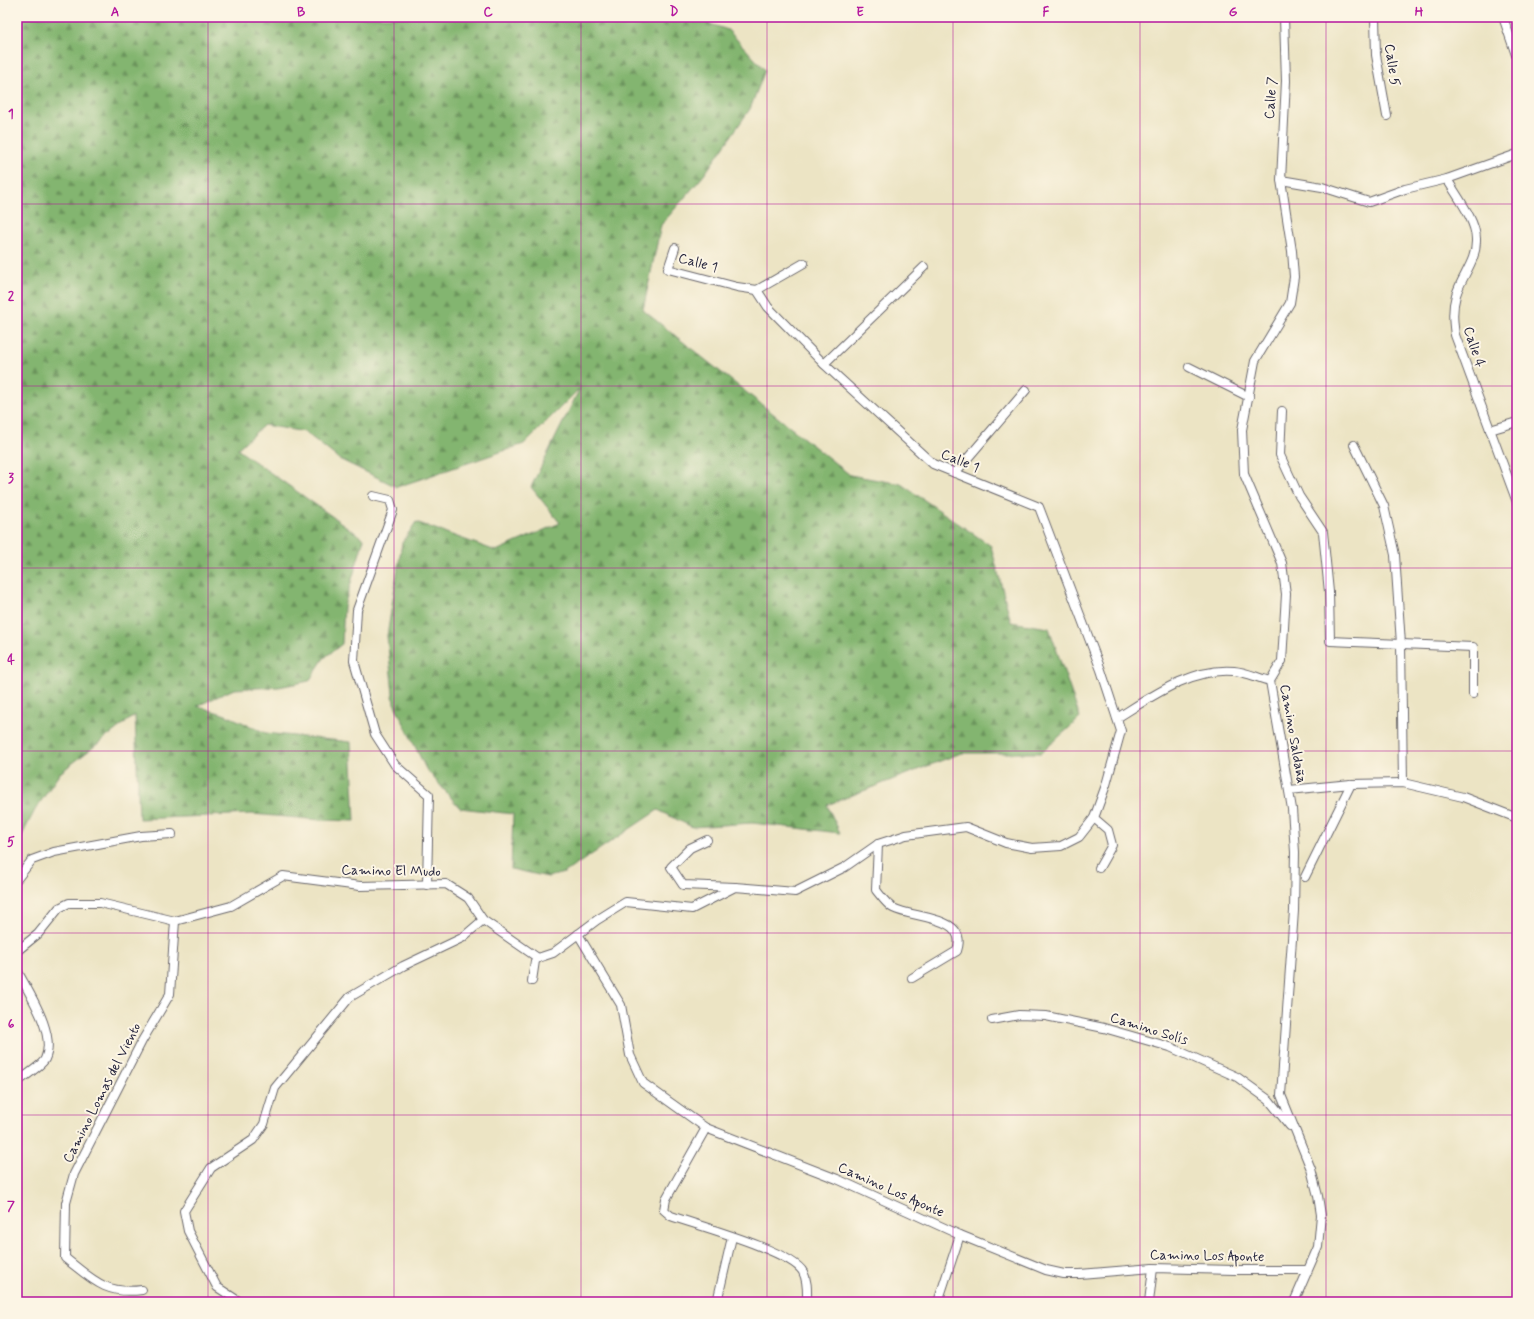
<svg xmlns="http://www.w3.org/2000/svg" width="1534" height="1319" viewBox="0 0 1534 1319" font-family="Mynerve,sans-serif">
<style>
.forest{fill:url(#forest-firs);stroke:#526c55}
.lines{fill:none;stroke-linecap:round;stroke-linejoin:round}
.minor-casing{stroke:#69666b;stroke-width:10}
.minor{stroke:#fff;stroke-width:8}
.grid{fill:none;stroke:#b5179e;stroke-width:1;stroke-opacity:0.55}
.labels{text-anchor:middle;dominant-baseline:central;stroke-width:4;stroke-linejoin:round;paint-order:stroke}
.street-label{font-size:14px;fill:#22223b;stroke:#fcf5e5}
.neatline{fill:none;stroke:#b5179e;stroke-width:1.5}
.grid-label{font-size:13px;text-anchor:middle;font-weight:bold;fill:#b5179e}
</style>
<defs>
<pattern id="forest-firs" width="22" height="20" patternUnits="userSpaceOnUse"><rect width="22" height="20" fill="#83b56f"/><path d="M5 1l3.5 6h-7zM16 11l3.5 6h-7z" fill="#6b935c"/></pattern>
</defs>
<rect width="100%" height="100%" fill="#fcf5e5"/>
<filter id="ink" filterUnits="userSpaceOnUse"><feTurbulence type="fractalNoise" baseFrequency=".025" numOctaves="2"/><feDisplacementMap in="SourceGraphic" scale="8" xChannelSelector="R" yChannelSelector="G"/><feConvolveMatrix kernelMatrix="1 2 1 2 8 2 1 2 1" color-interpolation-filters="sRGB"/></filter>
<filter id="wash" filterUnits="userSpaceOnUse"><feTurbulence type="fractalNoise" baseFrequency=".012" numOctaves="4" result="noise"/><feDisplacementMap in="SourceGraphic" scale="16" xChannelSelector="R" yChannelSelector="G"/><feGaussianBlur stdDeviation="0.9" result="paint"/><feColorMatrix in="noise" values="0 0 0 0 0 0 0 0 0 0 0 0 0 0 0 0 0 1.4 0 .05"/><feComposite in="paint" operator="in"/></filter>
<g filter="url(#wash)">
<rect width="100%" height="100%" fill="#ece4c4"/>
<polygon class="forest" points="17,17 694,17 696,19 728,30 765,70 750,109 704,175 661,225 643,310 850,475 901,484 991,546 1011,622 1049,628 1080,718 1041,753 961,753 827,805 840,833 752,823 692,827 658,810 564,873 548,877 511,869 513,814 460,808 426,769 394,703 387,636 402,543 416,522 496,551 560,523 531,487 580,388 524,444 397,487 339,459 305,432 264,425 237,449 364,539 344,606 342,644 324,658 309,681 279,687 234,689 197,706 226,715 266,733 351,742 355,821 320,820 252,814 139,819 135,715 60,773 35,810 17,845"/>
</g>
<g filter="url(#ink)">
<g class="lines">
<g class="minor-casing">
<g id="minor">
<polyline points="1284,17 1286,81 1281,180 1292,251 1294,277 1290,303 1255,361 1242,430 1244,474 1282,563 1286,594 1282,661 1270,681 1292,809 1295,852 1294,911 1281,1095 1311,1169 1318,1196 1321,1215 1318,1247 1294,1302"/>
<polyline points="1375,17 1376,55 1387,116"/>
<polyline points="1503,17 1517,58"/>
<path d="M 1447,179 C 1456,195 1476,220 1476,239 C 1477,261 1462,275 1456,295 C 1452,309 1453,321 1455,335 L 1517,502"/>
<polyline points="1281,180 1322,187 1369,202 1405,189 1447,179 1517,154"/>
<polyline points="757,290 804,263"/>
<polyline points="824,364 924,267"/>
<polyline points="1189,367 1249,397"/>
<polyline points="1282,411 1280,455 1299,496 1323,532 1329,592 1330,641 1473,647 1473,694"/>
<polyline points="1490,430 1517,422"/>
<polyline points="1354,445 1384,506 1395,555 1401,644 1403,783"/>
<polyline points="955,473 1026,390"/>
<polyline points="373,496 390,500 393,510 357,610 354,661 375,734 395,765 429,795 427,885"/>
<path d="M 1117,718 C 1151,697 1192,667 1234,671 C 1246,672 1258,678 1270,681"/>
<polyline points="1289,790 1351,784 1403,783 1463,797 1517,818"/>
<polyline points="1094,818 1108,830 1112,845 1099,868"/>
<polyline points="707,840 690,848 671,867 683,885 735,887"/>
<path d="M 878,844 L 876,890 C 881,896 887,905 893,908 C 914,919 969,915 957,951 L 912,978"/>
<polyline points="1305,877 1351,784"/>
<polyline points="17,879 32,860 54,852 141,836 172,834"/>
<polyline points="578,934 621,1005 630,1055 643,1083 706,1128 837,1179 960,1235 1046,1270 1064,1274 1080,1274 1153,1268 1234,1270 1307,1270"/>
<polyline points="17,951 38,934 59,908 69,903 100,903 175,921 231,906 283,876 360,886 446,884 468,898 483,920 538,958 553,953 597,920 626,902 692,909 735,887 795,892 845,867 878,844 906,835 966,827 1006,843 1032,848 1061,846 1079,837 1094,818 1106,785 1121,731 1101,670 1039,507 933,464 824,364 768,307 757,290 737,287 668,269 675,248"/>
<path d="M 17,970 C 28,992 57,1034 45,1059 C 42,1065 24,1077 17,1082"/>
<polyline points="532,981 535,961 538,958"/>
<polyline points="992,1020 1019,1015 1046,1016 1104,1028 1170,1047 1237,1077 1269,1100 1290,1126"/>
<path d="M 706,1128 L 666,1199 L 664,1210 L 671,1216 C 696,1225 792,1251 803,1272 C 808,1281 807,1292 807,1302"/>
<path d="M 142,1290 C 105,1295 92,1279 65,1258 L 66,1203 L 74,1174 L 142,1041 L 170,994 L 175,921"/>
<polyline points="240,1302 217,1287 188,1231 184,1211 211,1168 253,1140 264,1124 275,1088 350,997 403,966 462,938 483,920"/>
<polyline points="717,1302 732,1237"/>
<polyline points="938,1302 960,1235"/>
<polyline points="1149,1302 1153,1268"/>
</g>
</g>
<use href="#minor" class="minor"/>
</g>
</g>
<path class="grid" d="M 208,17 L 208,1302M 394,17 L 394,1302M 581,17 L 581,1302M 767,17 L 767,1302M 953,17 L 953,1302M 1140,17 L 1140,1302M 1326,17 L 1326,1302M 17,204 L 1517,204M 17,386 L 1517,386M 17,568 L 1517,568M 17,751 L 1517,751M 17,933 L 1517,933M 17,1115 L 1517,1115"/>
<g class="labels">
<g class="street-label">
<text transform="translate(1392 65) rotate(82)">Calle 5</text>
<text transform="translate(1271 98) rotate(-86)">Calle 7</text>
<text transform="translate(698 263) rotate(15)">Calle 1</text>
<text transform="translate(1474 347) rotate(72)">Calle 4</text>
<text transform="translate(960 461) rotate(22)">Calle 1</text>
<text transform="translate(1293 734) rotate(80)">Camino Saldaña</text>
<text transform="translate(391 871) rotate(1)">Camino El Mudo</text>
<text transform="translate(1149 1029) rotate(17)">Camino Solís</text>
<text transform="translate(102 1093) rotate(-63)">Camino Lomas del Viento</text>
<text transform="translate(891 1190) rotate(24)">Camino Los Aponte</text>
<text transform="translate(1207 1256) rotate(1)">Camino Los Aponte</text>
</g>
</g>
<rect width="1534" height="1319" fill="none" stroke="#fcf5e5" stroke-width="44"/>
<rect x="22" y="22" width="1490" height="1275" class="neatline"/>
<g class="grid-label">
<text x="115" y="16">A</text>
<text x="301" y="16">B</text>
<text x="488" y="16">C</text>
<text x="674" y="16">D</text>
<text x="860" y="16">E</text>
<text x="1046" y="16">F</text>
<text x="1233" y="16">G</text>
<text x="1419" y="16">H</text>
<text x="11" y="118">1</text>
<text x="11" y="300">2</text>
<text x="11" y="482">3</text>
<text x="11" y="664">4</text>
<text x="11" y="846">5</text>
<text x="11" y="1028">6</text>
<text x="11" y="1210">7</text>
</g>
</svg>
